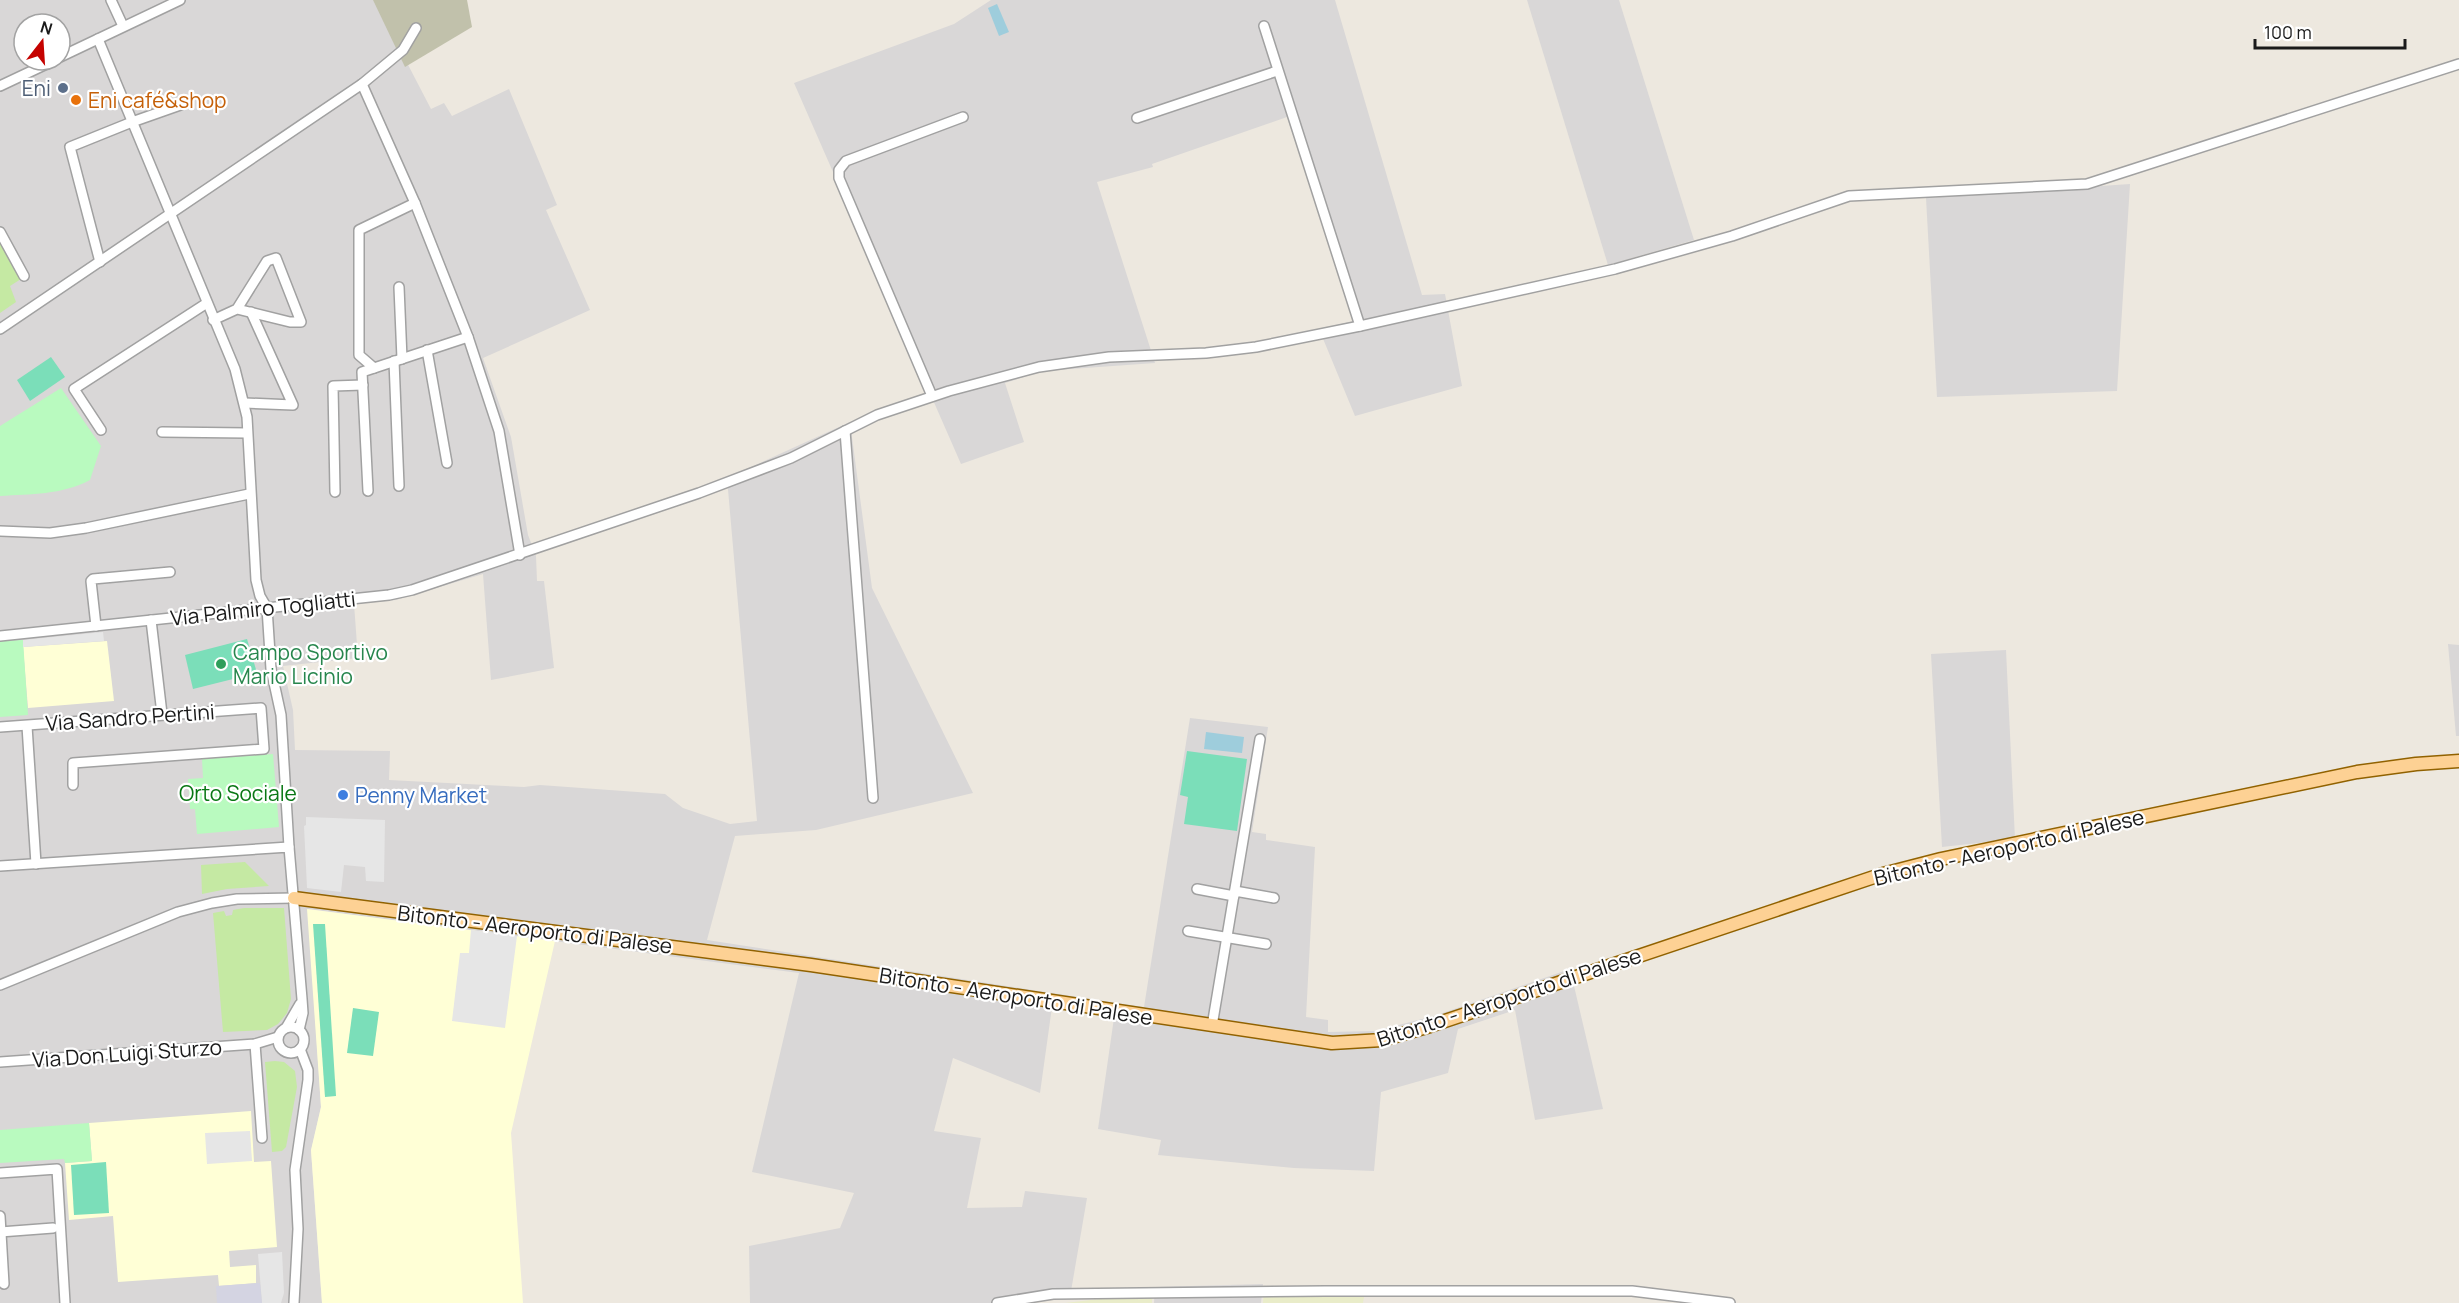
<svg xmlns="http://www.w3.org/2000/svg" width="2459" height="1303" viewBox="0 0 2459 1303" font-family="Manrope,sans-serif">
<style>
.residential{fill:#d9d7d7;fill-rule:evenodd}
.education{fill:#ffffd6}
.construction{fill:#c1c1ab}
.farmland{fill:#e9ecc9}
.grass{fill:#c5e9a3}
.park{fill:#b9fabf}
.pitch{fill:#7bdeb9}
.parking{fill:#e6e6e6}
.plaza{fill:#d4d4e2}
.water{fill:#9ecddc}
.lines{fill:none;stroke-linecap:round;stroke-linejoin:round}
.minor-casing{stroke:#a1a1a1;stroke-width:12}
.major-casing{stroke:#916200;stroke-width:15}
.minor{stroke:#fff;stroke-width:9}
.major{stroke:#fdd194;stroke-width:12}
.service-dot{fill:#5c6f8a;stroke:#fff;stroke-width:2}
.food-dot{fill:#e8710a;stroke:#fff;stroke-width:2}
.leisure-dot{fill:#2e9e5b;stroke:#fff;stroke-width:2}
.shop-dot{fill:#3f7fe0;stroke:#fff;stroke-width:2}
.labels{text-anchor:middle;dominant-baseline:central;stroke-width:4.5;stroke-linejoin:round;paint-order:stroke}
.service-label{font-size:21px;fill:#4e5e75;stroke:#fff;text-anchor:end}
.food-label{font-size:21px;fill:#c56008;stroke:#fff;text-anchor:start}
.street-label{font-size:21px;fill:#1a1a1a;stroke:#fff}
.leisure-label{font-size:21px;fill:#27864d;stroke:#fff;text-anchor:start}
.park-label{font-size:21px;fill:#097714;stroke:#fff}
.shop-label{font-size:21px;fill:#366cbe;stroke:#fff;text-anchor:start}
</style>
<rect width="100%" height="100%" fill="#ede8df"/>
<g class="residential">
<path d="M 0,0 L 386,0 L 378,7 L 431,109 L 444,103 L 452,116 L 509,89 L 557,205 L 546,210 L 590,310 L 483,358 L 511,437 L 528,535 L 536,556 L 537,581 L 544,581 L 554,668 L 491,680 L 483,574 L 396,600 L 354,604 L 358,658 L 283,666 L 293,710 L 295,750 L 390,751 L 389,780 L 524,787 L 540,785 L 665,794 L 683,808 L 730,824 L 757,821 L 727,478 L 850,422 L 872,588 L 973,793 L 816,830 L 735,836 L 707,940 L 1144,1007 L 1190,718 L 1268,727 L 1252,832 L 1266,834 L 1266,840 L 1315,847 L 1306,1017 L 1328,1020 L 1328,1032 L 1375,1031 L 1434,1016 L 1570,969 L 1603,1109 L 1535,1120 L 1515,1010 L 1458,1029 L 1448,1073 L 1381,1092 L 1374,1171 L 1294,1168 L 1158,1155 L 1161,1140 L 1098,1129 L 1114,1018 L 1052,1007 L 1040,1093 L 953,1058 L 934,1131 L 981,1138 L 967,1208 L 1022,1207 L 1025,1191 L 1087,1198 L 1070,1297 L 1046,1298 L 1012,1303 L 750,1303 L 749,1246 L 840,1228 L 854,1193 L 752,1172 L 799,973 L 308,909 L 321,1107 L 311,1151 L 322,1303 L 0,1303 ZM 24,24 L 60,24 L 60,60 L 24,60 Z"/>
<polygon points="991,0 1335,0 1422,295 1445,294 1462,386 1355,416 1319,329 1354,321 1287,117 1152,164 1153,167 1097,182 1155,363 1043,371 1005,383 1024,442 961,464 794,83 954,24"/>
<polygon points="1527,0 1619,0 1694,240 1608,265"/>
<polygon points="2130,184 2117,391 1937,397 1926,198"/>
<polygon points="2448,644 2459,645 2459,736 2456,736"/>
<polygon points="2006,650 2015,839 1942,847 1931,654"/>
<polygon points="1263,1284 1261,1303 1154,1303 1155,1287"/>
</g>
<g class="education">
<polygon points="107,641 114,701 28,708 23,647"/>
<polygon points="307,909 555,941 511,1133 523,1303 322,1303 311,1150 321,1107"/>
<polygon points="251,1111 254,1162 271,1161 277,1247 229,1251 230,1267 256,1265 256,1283 219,1286 218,1275 118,1282 113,1216 69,1220 65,1163 92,1161 89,1123"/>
</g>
<polygon class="construction" points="373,0 467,0 472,27 405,67"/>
<g class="farmland">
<polygon points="1365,1291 1363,1303 1263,1303 1264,1292"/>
<polygon points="1152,1293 1152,1303 1065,1303"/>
</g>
<g class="grass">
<polygon points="0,241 21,279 10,286 16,302 0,313"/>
<polygon points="245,862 269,886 227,889 202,894 201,865"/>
<polygon points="244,908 284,908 291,999 287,1013 278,1024 267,1030 223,1032 213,913 224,911 226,916 232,915 233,910"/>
<polygon points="275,1061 284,1062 295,1071 297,1087 286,1147 282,1151 272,1152 265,1062"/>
</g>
<g class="park">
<path d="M 61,388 L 101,446 L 90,480 C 61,495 31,494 0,496 L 0,426 Z"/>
<polygon points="23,640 28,715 0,717 0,641"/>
<polygon points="273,754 279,827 197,834 195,809 190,809 188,779 203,778 202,759"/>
<polygon points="89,1123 92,1161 65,1163 64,1159 0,1163 0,1130"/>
</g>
<g class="pitch">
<polygon points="51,357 65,377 30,401 17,380"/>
<polygon points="247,639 257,673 193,689 185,655"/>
<polygon points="1187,751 1247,759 1237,831 1184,824 1188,797 1180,795"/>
<polygon points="313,924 325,924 336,1096 325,1097"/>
<polygon points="353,1008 379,1012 373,1056 347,1053"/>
<polygon points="106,1162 109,1213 74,1215 71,1165"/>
</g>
<g class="parking">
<polygon points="103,632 104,641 23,647 23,640"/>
<polygon points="306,817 385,820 384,882 366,881 365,867 344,865 341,892 307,888 304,826 306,825"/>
<polygon points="471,930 517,936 505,1028 452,1021 460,953 469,953"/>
<polygon points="250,1131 252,1161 207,1164 205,1133"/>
<polygon points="282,1252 284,1293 281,1303 262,1303 258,1254"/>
</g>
<polygon class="plaza" points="260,1283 262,1303 217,1303 216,1286"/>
<g class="water">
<polygon points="997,4 1009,32 999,36 988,8"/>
<polygon points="1206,732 1244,737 1242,753 1204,749"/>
</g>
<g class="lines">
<g class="minor-casing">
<g id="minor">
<polyline points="111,0 123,26"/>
<polyline points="1264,26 1360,326"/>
<polyline points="98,39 235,369 247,417 256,580 260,596 267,608 271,669 281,715 289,847"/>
<polyline points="60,57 180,0"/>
<polyline points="362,84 415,203 468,337 499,431 520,555"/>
<polyline points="0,86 55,60"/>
<polyline points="1137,118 1277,71"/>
<polyline points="0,232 24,276"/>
<polyline points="100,262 70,147 132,122 186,103"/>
<polyline points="399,287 402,359"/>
<polyline points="213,320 237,309 290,322 301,322 276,258 267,261 237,309"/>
<polyline points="0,329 362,84 403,50 416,28"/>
<polyline points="427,350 447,463"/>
<polyline points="394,361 399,486"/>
<polyline points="374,368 359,355 359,230 415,203"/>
<polyline points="932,396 839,178 839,170 846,161 963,117"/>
<polyline points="245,403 293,405 251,312"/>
<polyline points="101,430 74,389 207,303"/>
<polyline points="845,431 873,798"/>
<polyline points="162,432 247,433"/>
<polyline points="368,491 362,372 468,337"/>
<polyline points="335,492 333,386 363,385"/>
<polyline points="0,531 50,533 86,528 249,494"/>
<polyline points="151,620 162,714"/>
<polyline points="96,626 91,581 93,579 170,572"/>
<polyline points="0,636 389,595 412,590 699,493 791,458 877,415 949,391 1039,367 1109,357 1206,353 1256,347 1360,326 1615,269 1732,236 1849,196 2087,184 2459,64"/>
<polyline points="27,726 36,864"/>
<polyline points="0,727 261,708 264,749 73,763 73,785"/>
<polyline points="0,866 289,847 302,999 303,1013 299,1030"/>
<polyline points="1197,889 1234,896"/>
<polyline points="1235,891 1274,898"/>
<polyline points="1188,931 1266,944"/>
<polyline points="0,985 178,912 212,903 237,899 294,898"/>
<polyline points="1212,1026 1260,739"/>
<circle cx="291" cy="1040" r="13"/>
<polyline points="286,1028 300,1004"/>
<polyline points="255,1044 262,1138"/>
<polyline points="0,1062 255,1044 278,1037"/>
<polyline points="0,1173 57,1169 65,1303"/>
<polyline points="0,1216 4,1284"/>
<polyline points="0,1232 53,1228"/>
<polyline points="294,1303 298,1229 295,1170 308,1080 308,1070 300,1049"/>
<polyline points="997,1303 1053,1294 1325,1291 1632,1291 1730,1303"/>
</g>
</g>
<g class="major-casing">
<polyline id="major" points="294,898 811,965 1332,1043 1382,1040 1430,1026 1883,874 1941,859 2357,772 2416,764 2459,761"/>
</g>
<use href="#minor" class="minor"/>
<use href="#major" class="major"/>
</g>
<circle class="service-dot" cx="63" cy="88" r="6"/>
<circle class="food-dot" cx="76" cy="100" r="6"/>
<circle class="leisure-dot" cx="221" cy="664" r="6"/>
<circle class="shop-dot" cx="343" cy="795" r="6"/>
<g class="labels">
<g class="service-label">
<text x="51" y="88">Eni</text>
</g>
<g class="food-label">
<text x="88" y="100">Eni café&amp;shop</text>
</g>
<g class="street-label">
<text transform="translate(263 608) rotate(-6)">Via Palmiro Togliatti</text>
<text transform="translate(130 717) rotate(-4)">Via Sandro Pertini</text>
<text transform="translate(2009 847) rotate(-13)">Bitonto - Aeroporto di Palese</text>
<text transform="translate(535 929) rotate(7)">Bitonto - Aeroporto di Palese</text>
<text transform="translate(1016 996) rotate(9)">Bitonto - Aeroporto di Palese</text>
<text transform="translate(1509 997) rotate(-18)">Bitonto - Aeroporto di Palese</text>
<text transform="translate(127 1053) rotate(-4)">Via Don Luigi Sturzo</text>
</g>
<g class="leisure-label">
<text x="233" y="652">Campo Sportivo<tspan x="233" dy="24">Mario Licinio</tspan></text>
</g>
<g class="park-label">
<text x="238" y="793">Orto Sociale</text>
</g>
<g class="shop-label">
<text x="355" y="795">Penny Market</text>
</g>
</g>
<g transform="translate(42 42) rotate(17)"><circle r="28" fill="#ffffff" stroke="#a3a3a3" stroke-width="1.5"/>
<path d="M0-4.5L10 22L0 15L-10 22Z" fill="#c50200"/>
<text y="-9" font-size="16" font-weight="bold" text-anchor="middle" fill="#1a1a1a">N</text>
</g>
<path d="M2255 39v9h150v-9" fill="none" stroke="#1a1a1a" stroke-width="3"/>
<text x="2264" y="39" font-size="18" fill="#1a1a1a" stroke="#ffffff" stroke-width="4.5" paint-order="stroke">100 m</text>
</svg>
